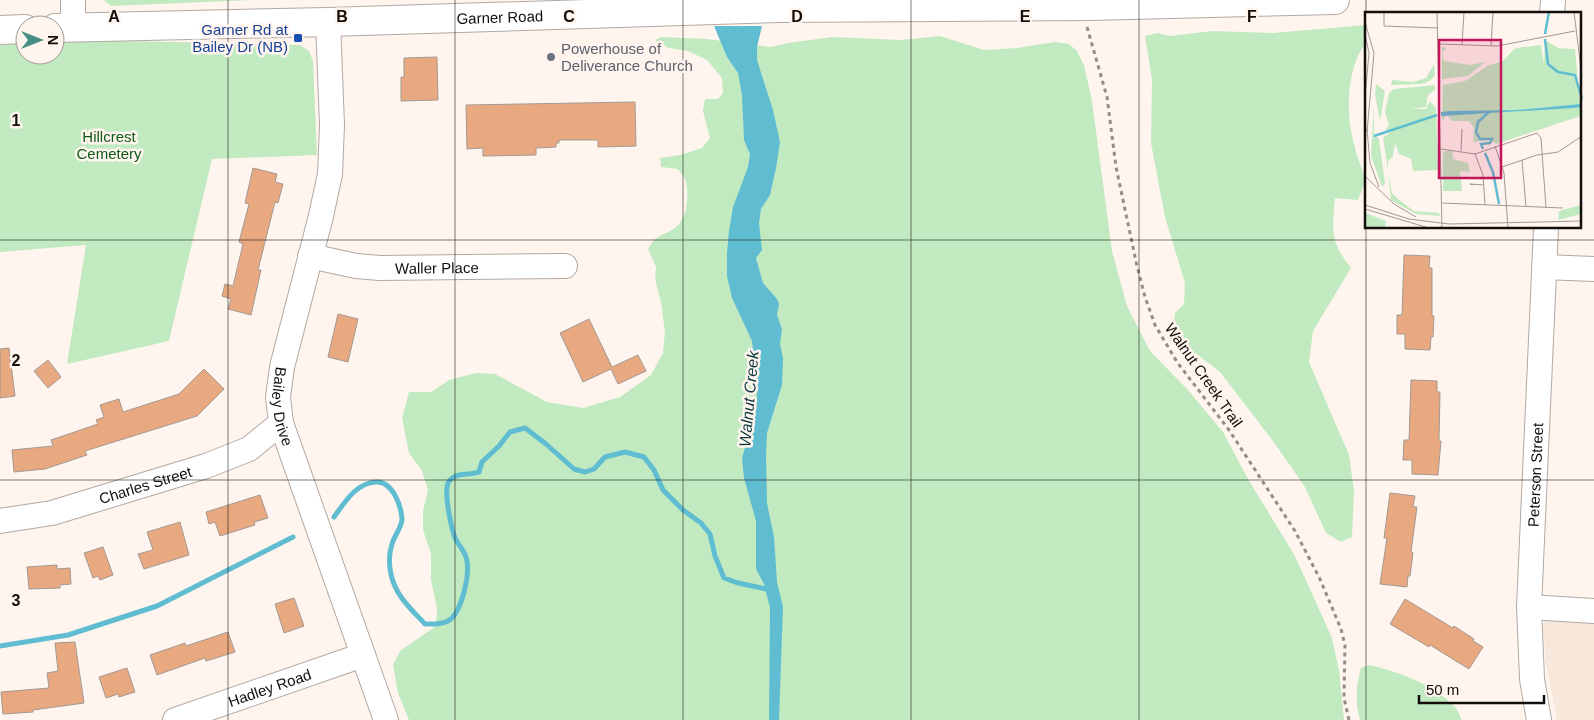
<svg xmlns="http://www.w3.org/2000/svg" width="1594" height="720" viewBox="0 0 1594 720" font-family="Arial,sans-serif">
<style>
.built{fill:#f8e8dc}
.green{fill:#c1eac0}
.water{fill:#60bdd1}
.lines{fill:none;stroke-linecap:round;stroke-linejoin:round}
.stream{stroke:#60bdd1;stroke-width:5}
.building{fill:#e8a980;stroke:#a39994}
.minor-casing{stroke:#b2a9a3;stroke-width:26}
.major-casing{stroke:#b2a9a3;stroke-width:30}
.path{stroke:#938c87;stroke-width:3;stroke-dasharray:4 4;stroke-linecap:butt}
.minor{stroke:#fff;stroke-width:24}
.major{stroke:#fff;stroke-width:28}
.grid{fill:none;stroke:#110e0b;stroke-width:1;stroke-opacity:0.55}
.transit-dot{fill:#1a4fb4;stroke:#fff5ee;stroke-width:2}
.worship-dot{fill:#6b7280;stroke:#fff5ee;stroke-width:2}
.labels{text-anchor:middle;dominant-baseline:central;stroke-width:5;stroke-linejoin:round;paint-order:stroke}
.street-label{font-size:15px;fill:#110e0b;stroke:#fff5ee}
.transit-label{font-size:15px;fill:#164399;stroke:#fff5ee;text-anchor:end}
.worship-label{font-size:15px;fill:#5b616d;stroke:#fff5ee;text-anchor:start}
.park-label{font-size:15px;fill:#0e5a17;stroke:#fff5ee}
.water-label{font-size:16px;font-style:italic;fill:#0d3a42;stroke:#fff5ee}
.inset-river{fill:none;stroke:#60bdd1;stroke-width:2.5}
.inset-road{fill:none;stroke:#a09993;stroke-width:1}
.view{fill:#c2185b;fill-opacity:0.15;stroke:#c2185b;stroke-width:2.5}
.inset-edge{fill:none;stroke:#110e0b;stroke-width:2.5}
.grid-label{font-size:16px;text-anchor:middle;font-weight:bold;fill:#110e0b;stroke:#fff5ee;stroke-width:5;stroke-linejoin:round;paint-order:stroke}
</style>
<rect width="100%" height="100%" fill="#fff5ee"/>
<polygon class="built" points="1594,617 1594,720 1557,720 1546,663 1543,627 1545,619"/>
<g class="green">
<polygon points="104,0 252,0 111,6"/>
<path d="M 1366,25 L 1366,47 L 1362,48 C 1347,74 1346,111 1353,140 C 1356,153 1361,167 1366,180 L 1358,200 L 1335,198 C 1332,230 1330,242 1351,268 L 1313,331 L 1309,362 L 1349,455 L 1354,491 L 1352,537 L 1341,542 L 1326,533 L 1305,487 L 1273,441 L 1220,372 L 1177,339 L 1174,325 L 1175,313 L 1184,304 L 1185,283 L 1165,217 L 1151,143 L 1152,79 L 1145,36 L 1158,33 L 1170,36 L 1213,31 L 1273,33 Z"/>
<path d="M 940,36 L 984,50 L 1017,48 L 1055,42 L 1069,44 L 1077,51 L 1084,65 L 1092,101 L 1112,251 L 1127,306 L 1150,351 L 1188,390 L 1223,432 L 1248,479 L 1295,556 L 1332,638 L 1339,670 L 1344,720 L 409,720 L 398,693 L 393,665 L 400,651 L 436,626 L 437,608 L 431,580 L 431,554 L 423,530 L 423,511 L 428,490 L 422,471 L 409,453 L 402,418 L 409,392 L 431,392 L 449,380 L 476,373 L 495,374 L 547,402 L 583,408 L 620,397 L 651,375 L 663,353 L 665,332 L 661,302 L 655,279 L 656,267 L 648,249 C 658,233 658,238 672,230 C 688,221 690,194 685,179 C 683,176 680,172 678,169 L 661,167 L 660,158 L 680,155 L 702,148 L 710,138 L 703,111 L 705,99 L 718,99 L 723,93 L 722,78 L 707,60 L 688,51 L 669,48 L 655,40 L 661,37 L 707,39 L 770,47 L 788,43 L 832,37 L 901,40 Z"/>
<polygon points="0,40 25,40 25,55 55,55 55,40 237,43 300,45 309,51 313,61 317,155 212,159 169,341 67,364 86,245 0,252"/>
<path d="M 1369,665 C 1397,671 1435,685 1454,706 C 1458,710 1460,716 1462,720 L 1360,720 C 1355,702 1356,685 1361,668 Z"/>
</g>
<polygon class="water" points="714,26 762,26 757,47 757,60 773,110 780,142 776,168 770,195 761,209 759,223 762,250 756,258 763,283 777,299 779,304 777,315 782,329 780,344 783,358 782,385 767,433 766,456 767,503 774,537 777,582 783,607 779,720 769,720 770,608 764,584 756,569 756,521 744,478 742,458 756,410 757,393 752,341 732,298 727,276 727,253 729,231 733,207 748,167 750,154 744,140 742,95 738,73 727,57"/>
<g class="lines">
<g class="stream">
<path d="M 334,517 C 345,502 356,483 376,482 C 393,481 401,506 402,519 C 402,527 394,536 392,544 C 389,553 389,565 391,574 C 395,595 411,609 425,624 C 433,624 440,625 448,621 C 462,613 471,572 466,557 C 464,551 459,545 456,540 C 451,529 444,493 448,483 C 454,471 469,476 479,472 L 482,462 L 499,446 L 510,432 L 525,428 L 546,444 L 574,469 L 585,472 L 594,469 L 605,457 L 625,452 L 644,457 L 654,470 L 663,490 L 683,510 L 701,523 L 710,534 L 715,556 L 724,578 L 738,583 L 771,590"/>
<polyline points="0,646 68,635 157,606 293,537"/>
</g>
</g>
<g class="building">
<polygon points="437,57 438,100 401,101 401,77 404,77 404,58"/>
<polygon points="635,102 636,146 598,147 598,140 559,140 559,143 556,143 556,147 536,148 536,155 483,156 483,148 467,149 466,105"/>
<polygon points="253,168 277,174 275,182 283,184 278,203 275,202 258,270 261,270 251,315 228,309 231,299 222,296 225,284 233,286 243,244 239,242 249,204 245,203"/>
<polygon points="1404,255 1430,256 1429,268 1432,268 1432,316 1434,316 1433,337 1431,337 1430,350 1405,349 1405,334 1397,334 1397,315 1402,315"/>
<polygon points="338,314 358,319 348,362 328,357"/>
<polygon points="589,319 612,367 638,355 646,371 618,384 611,369 583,382 560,333"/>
<polygon points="9,348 15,396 0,398 0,349"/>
<polygon points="48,360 61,377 48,388 34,371"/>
<polygon points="204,369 224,389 197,416 85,451 87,455 45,469 14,472 12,450 53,446 51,440 98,424 96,420 104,417 100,405 119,399 123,412 179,394"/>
<polygon points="1411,380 1437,381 1437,392 1440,392 1439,441 1441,441 1438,475 1412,474 1412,460 1403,460 1404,440 1409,440"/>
<polygon points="1390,493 1415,496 1413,507 1417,507 1411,552 1413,553 1410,576 1408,576 1407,587 1380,584 1387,538 1384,538"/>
<polygon points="260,495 268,518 254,522 255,525 220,536 215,522 209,524 206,512"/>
<polygon points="180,522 189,555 144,569 138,554 153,550 147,532"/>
<polygon points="103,547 113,575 100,580 98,576 93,578 84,553"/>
<polygon points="57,565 57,569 70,568 71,584 60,585 60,588 29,589 27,567"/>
<polygon points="294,598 304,626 284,633 275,604"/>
<polygon points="1405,599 1453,628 1454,626 1474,639 1473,641 1483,647 1469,669 1430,645 1429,647 1390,624"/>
<polygon points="228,632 235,652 206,661 205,658 157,675 150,655 185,643 186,646"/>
<polygon points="75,642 84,703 33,710 33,712 3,714 1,692 49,688 47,673 58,671 55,643"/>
<polygon points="127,668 135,692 119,697 118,694 106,698 99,677"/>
</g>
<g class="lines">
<g class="minor-casing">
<g id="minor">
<polyline points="73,0 73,28"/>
<polyline points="1552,14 1553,0"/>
<path id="s1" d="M 328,22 L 332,125 L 330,174 L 321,216 L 282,367 L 278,397 L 281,423 L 386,720"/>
<path id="s2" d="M 310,256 L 356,266 L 380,268 L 565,266"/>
<polyline points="1544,267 1594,269"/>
<path id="s3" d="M 0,521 L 52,513 L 206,466 L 249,449 L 281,423"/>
<polyline points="1529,607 1594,611"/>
<path id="s4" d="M 175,720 L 363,655"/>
<path id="s5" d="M 1539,720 L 1532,679 L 1529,607 L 1546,228"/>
</g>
</g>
<g class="major-casing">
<g id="major">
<path id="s6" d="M 55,28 L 328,22 L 781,8 L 1090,6 L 1335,0"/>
<polyline points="0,30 25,29"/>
</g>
</g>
<polyline class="path" points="1087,27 1107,97 1116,167 1137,266 1145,297 1155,325 1177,362 1229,430 1295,531 1320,579 1341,629 1345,645 1344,698 1349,720"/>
<use href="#minor" class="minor"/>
<use href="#major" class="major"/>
</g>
<path class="grid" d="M 228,0 L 228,720M 455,0 L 455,720M 683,0 L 683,720M 911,0 L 911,720M 1139,0 L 1139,720M 1366,0 L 1366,720M 0,240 L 1594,240M 0,480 L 1594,480"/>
<rect class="transit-dot" x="293" y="33" width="10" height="10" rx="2.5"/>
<circle class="worship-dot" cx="551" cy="57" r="5"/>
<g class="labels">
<g class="street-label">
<text stroke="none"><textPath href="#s6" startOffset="445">Garner Road</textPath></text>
<text stroke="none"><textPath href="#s2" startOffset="128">Waller Place</textPath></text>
<text transform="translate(1204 375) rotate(55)">Walnut Creek Trail</text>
<text stroke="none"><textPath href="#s1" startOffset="391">Bailey Drive</textPath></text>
<text stroke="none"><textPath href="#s5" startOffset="246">Peterson Street</textPath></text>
<text stroke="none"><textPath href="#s3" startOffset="150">Charles Street</textPath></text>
<text stroke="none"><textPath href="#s4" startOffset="100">Hadley Road</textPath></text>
</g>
<g class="transit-label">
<text x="288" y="29">Garner Rd at<tspan x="288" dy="17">Bailey Dr (NB)</tspan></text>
</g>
<g class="worship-label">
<text x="561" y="48">Powerhouse of<tspan x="561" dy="17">Deliverance Church</tspan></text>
</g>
<g class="park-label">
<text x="109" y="136">Hillcrest<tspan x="109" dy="17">Cemetery</tspan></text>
</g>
<g class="water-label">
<text transform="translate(749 399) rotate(-85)">Walnut Creek</text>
</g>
</g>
<g transform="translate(1365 12)">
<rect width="216" height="216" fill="#fff5ee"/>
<path d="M 180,28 L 193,36 L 210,37 L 216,104 L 131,132 L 126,128 L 108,130 L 109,116 L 104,109 L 87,109 L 82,103 L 77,109 L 78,73 L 100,69 L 122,54 L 138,49 L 149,37 L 158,35 L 176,33 L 179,53 ZM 77,35 L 82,36 L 77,40 L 79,49 L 105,53 L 120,50 L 103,64 L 77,67 ZM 69,52 L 70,63 L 66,68 L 57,72 L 26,73 L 27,68 L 48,70 L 61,66 ZM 11,72 L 20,79 L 15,109 L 10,83 ZM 70,73 L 70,78 L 63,83 L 61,95 L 46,97 L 61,97 L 65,89 L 71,96 L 73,158 L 48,159 L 46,147 L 34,142 L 30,131 L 28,144 L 23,149 L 23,159 L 18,126 L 27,119 L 20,118 L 24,113 L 20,100 L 24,81 L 29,77 ZM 9,92 L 9,123 L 14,127 L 20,171 L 17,175 L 6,144 ZM 87,138 L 88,147 L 103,151 L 105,160 L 95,159 L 97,179 L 78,179 L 78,140 ZM 23,161 L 27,181 L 34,188 L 49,199 L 74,201 L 75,204 L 51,202 L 26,188 ZM 216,193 L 216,202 L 193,208 L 194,199 ZM 0,201 L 21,209 L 20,216 L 0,216 Z" fill="#c1eac0"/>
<path d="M 216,92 L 216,95 L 208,96 L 76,104 L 76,100 L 86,99 L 153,98 Z" fill="#60bdd1"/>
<path class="inset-river" d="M 180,22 L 184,0M 180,27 L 183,52 L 193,60 L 210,63 L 217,87M 9,124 L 72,103M 118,137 L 116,132 L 125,131 L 127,127 L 115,127 L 111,120 L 113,110 L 124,100M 120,141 L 128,160 L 134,192"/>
<path class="inset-road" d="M 19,0 L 19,14 L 73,16M 72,0 L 77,216M 209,0 L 217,65M 0,10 L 9,41 L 2,120M 0,22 L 4,41 L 0,85M 73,32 L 132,34 L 210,19M 97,33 L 99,0M 126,34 L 128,0M 2,117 L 5,151 L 14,175M 130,134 L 139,161 L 143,216M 76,137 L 110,142 L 172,121 L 176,126 L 181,196M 96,139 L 97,117M 110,142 L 118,163 L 120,193M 157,148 L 161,195M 137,155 L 172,143 L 193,140 L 217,124M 0,164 L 29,192 L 51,205M 109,173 L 105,172 L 119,173M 77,191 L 198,196M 0,193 L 44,207 L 84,212 L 217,209M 0,197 L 64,216"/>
<path class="view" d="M 74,28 L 136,28 L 136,166 L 74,166 Z"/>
<rect width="216" height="216" class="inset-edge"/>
</g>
<g class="grid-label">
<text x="114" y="22">A</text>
<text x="342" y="22">B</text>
<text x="569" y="22">C</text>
<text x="797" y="22">D</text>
<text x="1025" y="22">E</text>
<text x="1252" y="22">F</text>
<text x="16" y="126">1</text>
<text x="16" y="366">2</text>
<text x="16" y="606">3</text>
</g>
<g transform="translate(40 40) rotate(90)"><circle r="24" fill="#fff5ee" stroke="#a09993"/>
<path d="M0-4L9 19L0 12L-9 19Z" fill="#488e86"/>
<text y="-8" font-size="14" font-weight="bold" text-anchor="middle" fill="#110e0b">N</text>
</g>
<path d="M1419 695v8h125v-8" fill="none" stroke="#110e0b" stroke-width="2.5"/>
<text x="1426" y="695" font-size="15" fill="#110e0b" stroke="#fff5ee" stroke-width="4" paint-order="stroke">50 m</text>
</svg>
